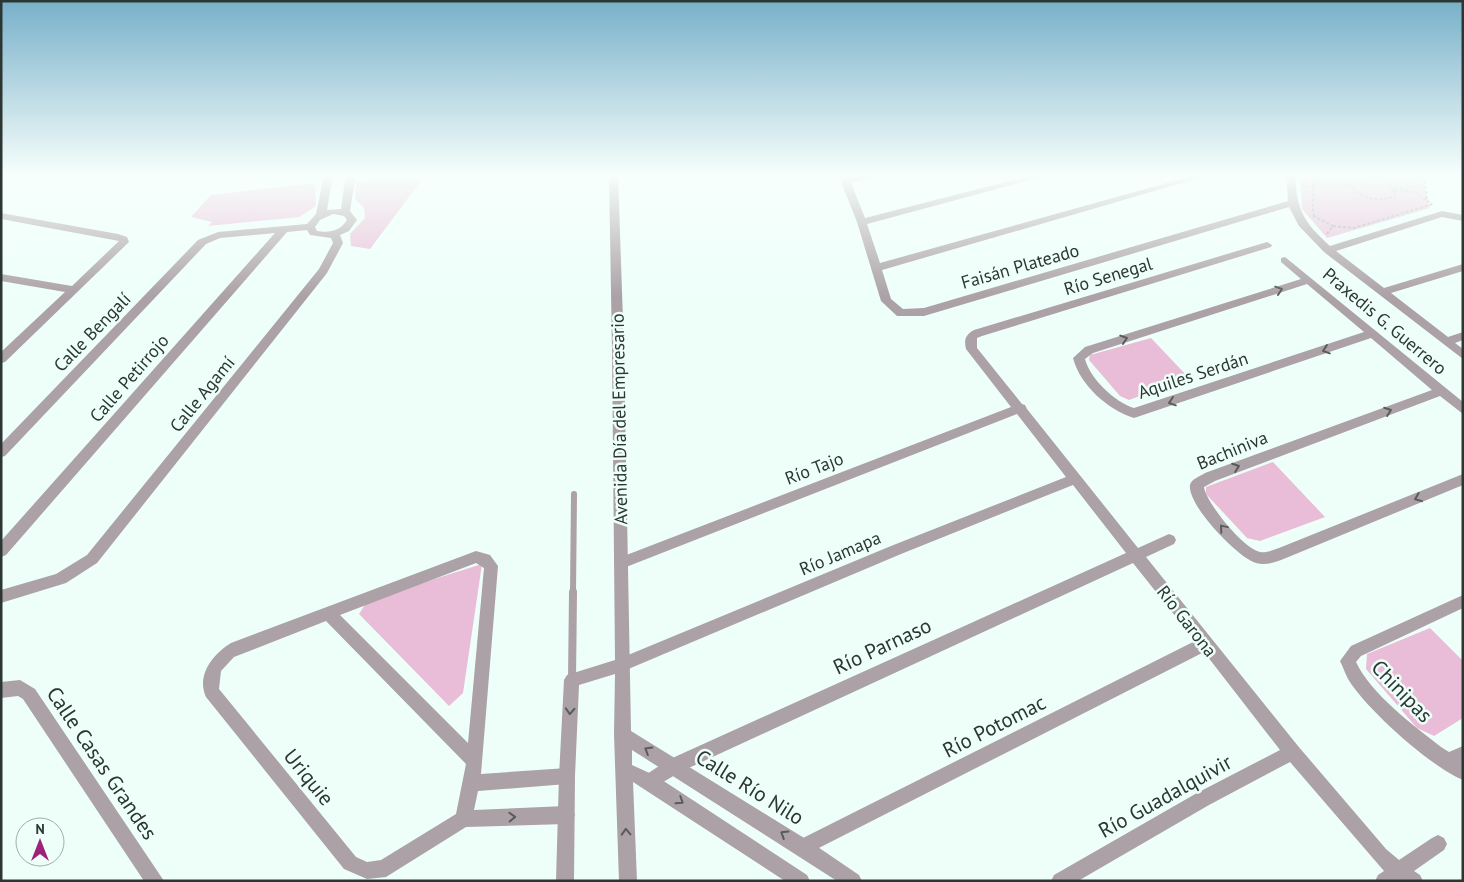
<svg xmlns="http://www.w3.org/2000/svg" width="1464" height="882" viewBox="0 0 1464 882" font-family="'PT Sans',sans-serif">
<style>
.green{fill:#e9bdd7}
.lines{fill:none;stroke-linecap:round;stroke-linejoin:round}
.path{stroke:#a0afaa;stroke-width:2;stroke-dasharray:3 2;stroke-linecap:butt}
.service-far1{stroke:#aba1a6;stroke-width:6}
.service{stroke:#aba1a6;stroke-width:8}
.minor{fill:#aba1a6;fill-rule:evenodd}
.tertiary{fill:#aba1a6;fill-rule:evenodd}
.oneway{stroke:#585c5b}
.labels{text-anchor:middle;dominant-baseline:central;stroke-width:5;stroke-linejoin:round;paint-order:stroke}
.street-label{font-size:18px;fill:#2c3733;stroke:#eefff9}
.near-street-label{font-size:21px;fill:#2c3733;stroke:#eefff9}
</style>
<rect width="100%" height="100%" fill="#eefff9"/>
<g class="green">
<polygon points="413,174 426,174 370,249 351,246 350,234 365,218 364,208 355,199 356,182"/>
<polygon points="1300,174 1417,174 1422,177 1430,208 1327,238 1302,209"/>
<polygon points="315,183 316,206 299,217 208,226 212,222 191,217 211,195"/>
<polygon points="1151,338 1189,378 1129,400 1120,396 1089,360 1090,355"/>
<polygon points="1273,462 1325,517 1260,541 1247,538 1206,494 1206,487"/>
<polygon points="482,564 463,693 449,706 359,614 368,600"/>
<polygon points="1430,628 1463,661 1463,718 1434,736 1417,728 1366,669 1367,654"/>
</g>
<g class="lines">
<g class="path">
<path d="M 1306,174 L 1313,176 C 1315,190 1311,202 1314,216"/>
<path d="M 1359,174 L 1387,181 L 1396,194 L 1394,197 C 1376,202 1358,198 1347,182 L 1349,178 Z"/>
<polyline points="1418,174 1425,181 1427,201"/>
<polyline points="1314,182 1349,185"/>
<polyline points="1302,185 1315,187"/>
<polyline points="1395,189 1415,192 1432,204"/>
<polyline points="1313,216 1333,226"/>
<polyline points="1327,234 1333,226 1354,228 1433,204"/>
</g>
<polyline class="service-far1" points="573,593 574,494"/>
<polyline class="service" points="572,680 573,592"/>
<g class="minor">
<path d="M 324,174 L 333,174 L 327,210 L 341,209 L 346,174 L 356,174 L 350,211 L 357,220 L 349,231 L 340,235 L 343,243 L 327,273 L 97,563 L 66,583 L 1,603 L 1,590 L 56,574 L 87,555 L 319,269 L 333,243 L 331,238 L 310,235 L 307,230 L 287,232 L 6,555 L 1,557 L 1,541 L 275,233 L 220,238 L 206,244 L 5,456 L 1,457 L 1,444 L 198,240 L 218,232 L 307,224 L 316,214 ZM 333,214 L 344,216 L 347,220 C 340,231 330,233 317,231 L 315,227 L 320,220 Z"/>
<path d="M 838,174 L 847,174 L 849,178 L 869,174 L 884,174 L 851,183 L 865,218 L 1037,174 L 1052,174 L 867,224 L 880,263 L 1199,174 L 1213,174 L 882,270 L 891,299 L 903,309 L 924,308 L 1288,201 L 1286,174 L 1295,174 C 1297,211 1303,221 1330,246 L 1442,211 L 1463,215 L 1463,221 L 1442,217 L 1336,251 L 1384,288 L 1463,264 L 1463,271 L 1391,293 L 1448,337 L 1463,332 L 1463,340 L 1455,343 L 1463,349 L 1463,359 L 1324,252 L 1299,226 L 1289,207 L 924,316 L 897,316 L 881,301 L 857,222 Z"/>
<polygon points="1457,174 1463,174 1463,177 1459,176"/>
<polygon points="1,213 118,234 127,237 129,242 5,362 1,363 1,352 65,292 1,281 1,274 72,286 119,241 1,219"/>
<path d="M 1267,242 L 1272,245 L 1271,247 L 982,336 L 977,338 L 977,348 L 1022,404 L 1025,405 L 1027,409 L 1138,548 L 1169,534 L 1174,536 L 1176,540 L 1174,544 L 1146,557 L 1298,746 L 1386,849 L 1399,860 L 1432,838 L 1438,835 L 1444,838 L 1447,844 L 1444,850 L 1414,871 L 1420,875 L 1423,881 L 1375,881 L 1378,875 L 1384,871 L 1290,762 L 1209,805 L 1078,881 L 1051,881 L 1054,875 L 1197,793 L 1280,750 L 1204,652 L 809,853 L 803,856 L 797,853 L 794,847 L 797,841 L 1195,641 L 1133,563 L 680,772 L 650,790 L 644,788 L 642,782 L 644,776 L 668,760 L 1126,553 L 1073,485 L 901,554 L 626,670 L 621,672 L 616,670 L 613,665 L 616,660 L 891,546 L 1066,477 L 1017,414 L 621,569 L 616,567 L 614,563 L 616,559 L 1011,407 L 966,349 C 964,340 965,335 974,330 Z"/>
<path d="M 1285,257 L 1463,402 L 1463,414 L 1440,396 L 1215,481 L 1204,487 C 1206,503 1244,549 1260,552 C 1266,553 1273,550 1279,548 L 1463,474 L 1463,485 L 1286,558 C 1277,562 1265,566 1256,563 C 1238,558 1187,505 1190,485 C 1191,479 1201,476 1205,473 L 1432,390 L 1371,338 L 1134,418 C 1108,410 1080,385 1073,358 L 1085,347 L 1301,279 L 1281,262 L 1281,258 ZM 1307,284 L 1364,332 L 1134,408 C 1115,402 1090,379 1085,359 L 1093,353 Z"/>
<path d="M 476,551 L 490,555 L 498,566 L 481,774 L 567,768 L 573,770 L 575,776 L 573,782 L 567,784 L 478,791 L 474,810 L 566,806 L 572,809 L 575,815 L 572,821 L 566,824 L 466,827 L 386,877 L 367,879 L 344,869 L 206,697 C 196,675 213,654 231,643 ZM 476,563 L 484,568 L 468,743 L 340,615 ZM 326,621 L 466,764 L 456,814 L 381,860 L 367,862 L 356,857 L 219,689 L 221,671 L 234,657 Z"/>
<path d="M 1463,595 L 1463,608 L 1361,656 L 1356,662 C 1371,694 1413,725 1441,747 L 1449,752 L 1463,746 L 1463,780 C 1431,767 1366,709 1348,679 C 1345,673 1343,667 1340,661 L 1351,646 Z"/>
<polygon points="20,680 35,689 164,881 144,881 23,699 18,696 1,698 1,682"/>
</g>
<polygon class="tertiary" points="609,174 618,174 624,350 631,731 809,841 859,875 862,881 837,881 632,750 632,765 656,776 807,875 810,881 785,881 633,782 637,881 619,881 614,734 615,674 579,685 575,776 574,881 556,881 559,776 564,680 567,675 615,660 612,350"/>
</g>
<defs><path id="oneway-chevron" d="M-2-3.5L2.5 0L-2 3.5" fill="none" stroke-width="1.6" stroke-linecap="round" stroke-linejoin="round" transform="scale(1.25)"/></defs>
<g class="oneway">
<use href="#oneway-chevron" transform="translate(1279 290) rotate(-18)"/>
<use href="#oneway-chevron" transform="translate(1124 339) rotate(-18)"/>
<use href="#oneway-chevron" transform="translate(1326 350) rotate(161)"/>
<use href="#oneway-chevron" transform="translate(1172 402) rotate(161)"/>
<use href="#oneway-chevron" transform="translate(1388 411) rotate(-20)"/>
<use href="#oneway-chevron" transform="translate(1236 467) rotate(-20)"/>
<use href="#oneway-chevron" transform="translate(1418 498) rotate(158)"/>
<use href="#oneway-chevron" transform="translate(1223 528) rotate(-130)"/>
<use href="#oneway-chevron" transform="translate(570 711) rotate(93)"/>
<use href="#oneway-chevron" transform="translate(648 750) rotate(-149)"/>
<use href="#oneway-chevron" transform="translate(680 801) rotate(33)"/>
<use href="#oneway-chevron" transform="translate(512 817) rotate(-2)"/>
<use href="#oneway-chevron" transform="translate(626 832) rotate(-92)"/>
<use href="#oneway-chevron" transform="translate(784 834) rotate(-148)"/>
</g>
<linearGradient id="sky" x2="0" y2="1"><stop stop-color="#77b0c9"/><stop offset="0.59" stop-color="#f7fffc"/><stop offset="1" stop-color="#f7fffc" stop-opacity="0"/></linearGradient>
<rect width="1464" height="297" fill="url(#sky)"/>
<g class="labels">
<g class="street-label">
<text transform="translate(1020 266) rotate(-16)">Faisán Plateado</text>
<text transform="translate(1108 276) rotate(-17)">Río Senegal</text>
<text transform="translate(1385 321) rotate(40)">Praxedis G. Guerrero</text>
<text transform="translate(92 332) rotate(-46)">Calle Bengalí</text>
<text transform="translate(1193 375) rotate(-18)">Aquiles Serdán</text>
<text transform="translate(129 378) rotate(-49)">Calle Petirrojo</text>
<text transform="translate(202 394) rotate(-51)">Calle Agamí</text>
<text transform="translate(619 419) rotate(-91)">Avenida Día del Empresario</text>
<text transform="translate(1232 450) rotate(-22)">Bachiniva</text>
<text transform="translate(814 468) rotate(-21)">Río Tajo</text>
<text transform="translate(840 553) rotate(-23)">Río Jamapa</text>
<text transform="translate(1187 621) rotate(52)">Río Garona</text>
</g>
<g class="near-street-label">
<text transform="translate(882 646) rotate(-25)">Río Parnaso</text>
<text transform="translate(1402 691) rotate(46)">Chinipas</text>
<text transform="translate(994 726) rotate(-27)">Río Potomac</text>
<text transform="translate(102 763) rotate(56)">Calle Casas Grandes</text>
<text transform="translate(309 777) rotate(51)">Uriquie</text>
<text transform="translate(750 787) rotate(32)">Calle Río Nilo</text>
<text transform="translate(1165 796) rotate(-29)">Río Guadalquivir</text>
</g>
</g>
<rect width="1464" height="882" fill="none" stroke="#2c3733" stroke-width="5"/>
<g transform="translate(40 842)"><circle r="24" fill="#eefff9" stroke="#a0afaa"/>
<path d="M0-4L9 19L0 12L-9 19Z" fill="#9c227a"/>
<text y="-8" font-size="14" font-weight="bold" text-anchor="middle" fill="#2c3733">N</text>
</g>
</svg>
